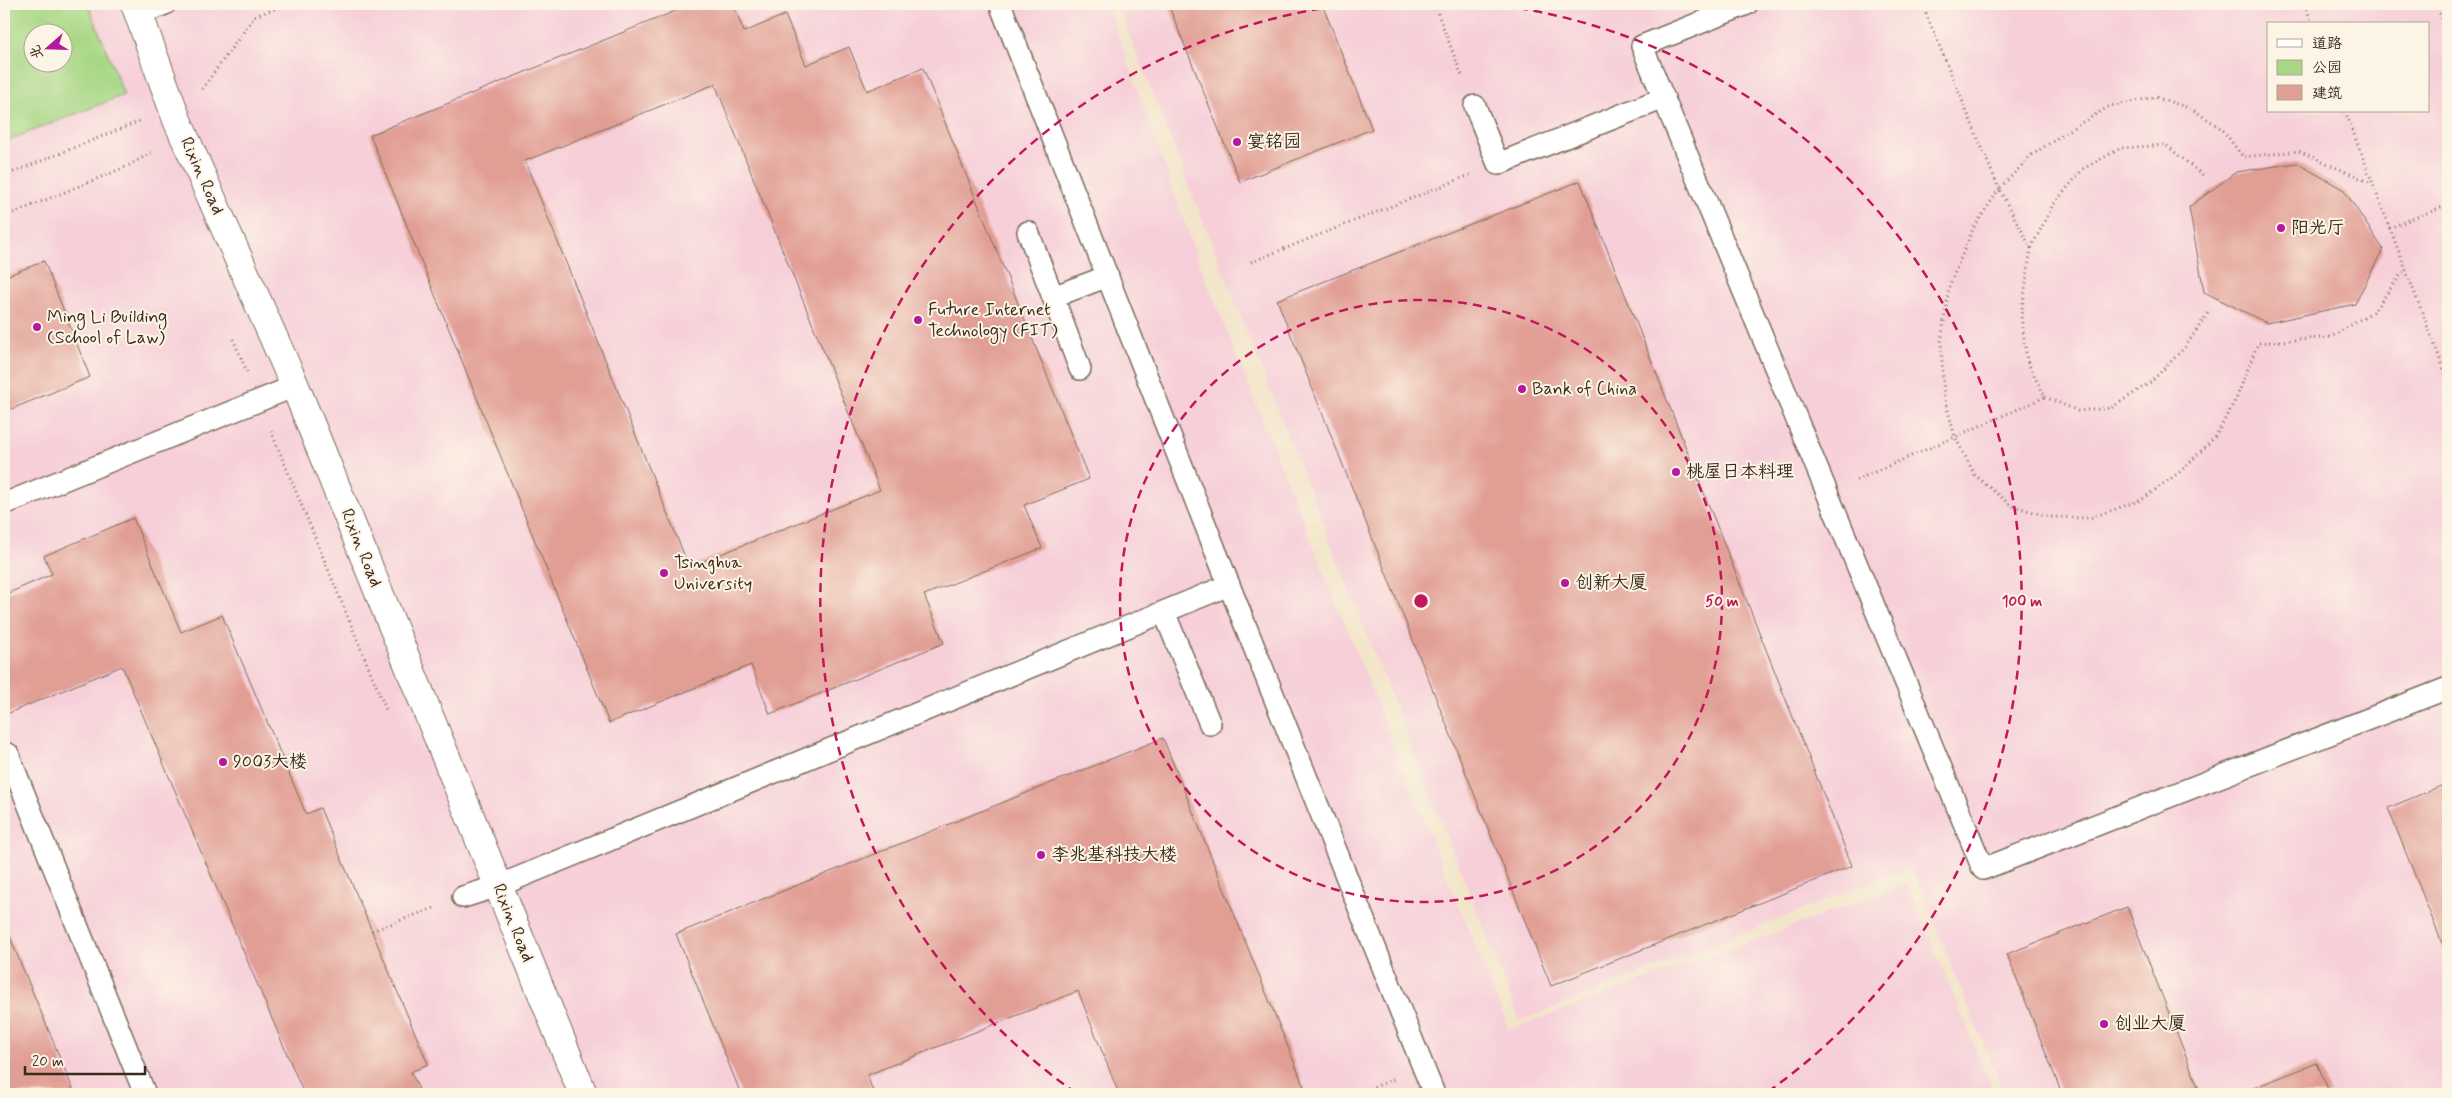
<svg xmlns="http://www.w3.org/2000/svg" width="2452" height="1098" viewBox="0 0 2452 1098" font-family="Mynerve,'LXGW WenKai TC',sans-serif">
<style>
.built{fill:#f6cfd9;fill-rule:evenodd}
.green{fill:#a7d785;stroke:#718052;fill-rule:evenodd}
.building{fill:#e19e95;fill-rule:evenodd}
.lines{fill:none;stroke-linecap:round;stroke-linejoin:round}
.service-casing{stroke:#7b6b5a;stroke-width:24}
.minor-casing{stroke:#7b6b5a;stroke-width:30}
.path{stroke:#7b6b5a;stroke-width:3;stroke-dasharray:1 4;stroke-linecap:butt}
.service{stroke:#fff;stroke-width:21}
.minor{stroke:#fff;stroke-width:28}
.ring{fill:none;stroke:#c2185b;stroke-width:2.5;stroke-dasharray:9 6}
.poi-dot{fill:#b5179e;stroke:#fcf5e5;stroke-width:2}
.labels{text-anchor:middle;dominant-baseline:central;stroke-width:4;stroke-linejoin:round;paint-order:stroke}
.poi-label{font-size:18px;fill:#3b2a1e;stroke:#fcf5e5;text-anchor:start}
.street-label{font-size:18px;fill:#3b2a1e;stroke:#fcf5e5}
.centre{fill:#c2185b;stroke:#fcf5e5;stroke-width:2.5}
.ring-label{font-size:15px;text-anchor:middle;font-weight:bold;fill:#c2185b;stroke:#fcf5e5;stroke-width:4;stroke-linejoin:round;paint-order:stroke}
</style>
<rect width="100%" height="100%" fill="#fcf5e5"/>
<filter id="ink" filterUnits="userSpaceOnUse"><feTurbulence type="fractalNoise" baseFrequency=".02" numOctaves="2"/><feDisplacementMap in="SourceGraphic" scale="10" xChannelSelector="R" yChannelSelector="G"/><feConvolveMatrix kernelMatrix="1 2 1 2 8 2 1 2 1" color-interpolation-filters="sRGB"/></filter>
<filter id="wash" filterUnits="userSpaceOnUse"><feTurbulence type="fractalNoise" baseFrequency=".0096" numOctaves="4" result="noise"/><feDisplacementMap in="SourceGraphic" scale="20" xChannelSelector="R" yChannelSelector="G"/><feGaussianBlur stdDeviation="1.12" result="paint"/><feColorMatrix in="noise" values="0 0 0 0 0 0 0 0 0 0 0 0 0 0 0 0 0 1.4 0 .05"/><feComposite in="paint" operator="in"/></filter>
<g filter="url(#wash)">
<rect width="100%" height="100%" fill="#f2e5c9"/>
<g class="built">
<path d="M 4,4 L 1107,4 L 1199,263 L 1509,1030 L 1907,884 L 1995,1094 L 4,1094 ZM 32,32 L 62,32 L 62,62 L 32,62 Z"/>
<path d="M 1117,4 L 2448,4 L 2448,1094 L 2004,1094 L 1911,867 L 1520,1021 ZM 2268,24 L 2428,24 L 2428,111 L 2268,111 Z"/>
</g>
<path class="green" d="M 4,4 L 88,4 L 124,95 L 4,142 ZM 32,32 L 62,32 L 62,62 L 32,62 Z"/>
<g id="blocks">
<g class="building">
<path d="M 693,4 L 733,4 L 744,32 L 785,15 L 806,65 L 849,47 L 867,91 L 923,68 L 1089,479 L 1024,505 L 1042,548 L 924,595 L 944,643 L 770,714 L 751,665 L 609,723 L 370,135 ZM 715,84 L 880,490 L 689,567 L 525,161 Z"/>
<polygon points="1168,4 1322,4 1372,129 1240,182"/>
<polygon points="2297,163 2344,190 2383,249 2355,304 2267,323 2204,292 2189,207 2236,172"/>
<polygon points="1580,181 1852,866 1551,986 1277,300"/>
<polygon points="44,261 90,377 4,412 4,277"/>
<polygon points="133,518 181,632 222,615 306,814 320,808 428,1064 411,1072 421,1094 304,1094 122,666 4,715 4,595 52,574 44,556"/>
<polygon points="1163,738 1307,1094 1119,1094 1078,991 867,1075 874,1094 741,1094 676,934"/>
<polygon points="2448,783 2448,958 2388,808"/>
<polygon points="2127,907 2201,1094 2062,1094 2007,954"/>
<polygon points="4,923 75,1094 4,1094"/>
<polygon points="2317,1063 2330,1094 2238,1094"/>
</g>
</g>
</g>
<g filter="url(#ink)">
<use href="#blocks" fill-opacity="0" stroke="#7b6b5a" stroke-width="1"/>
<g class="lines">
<g class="service-casing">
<g id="service">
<polyline points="1000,4 1229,585 1434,1094"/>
<polyline points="1747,4 1642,46 1983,869 2448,688"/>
<polyline points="139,14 165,4"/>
<polyline points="1475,106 1498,164 1664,98"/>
<polyline points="1028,232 1053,297"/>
<polyline points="1080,369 1053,297 1108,276"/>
<polyline points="4,504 295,386"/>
<polyline points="1164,612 1210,724"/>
<polyline points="8,754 145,1094"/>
<polyline points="463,897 498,886 1229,585"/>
</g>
</g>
<g class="minor-casing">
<polyline id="minor" points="135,4 177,120 295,386 583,1094"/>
</g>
<g class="path">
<polyline points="1434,4 1463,78"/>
<polyline points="1922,4 1999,189 1973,229 1949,286 1941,342 1944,396 1955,437 2045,397 2027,361 2021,316 2031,248 1999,189 2032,155 2069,130 2110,106 2155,97 2192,109 2222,129 2243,157 2299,151 2371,183"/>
<polyline points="2305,4 2312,24"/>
<polyline points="2436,4 2448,33"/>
<polyline points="202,89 255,16 288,4"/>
<polyline points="2345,111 2448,380"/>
<polyline points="4,176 140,121"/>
<polyline points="4,217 128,166 152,152"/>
<polyline points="2389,228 2448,205"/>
<polyline points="2031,248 2053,205 2083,169 2121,148 2166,145 2205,177"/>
<polyline points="1251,262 1470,175"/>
<polyline points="233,339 247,372"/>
<polyline points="2045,397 2078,411 2111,408 2152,381 2185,347 2210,310"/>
<polyline points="271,431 387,712"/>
<polyline points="1856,480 1955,437 1975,475 2010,505 2050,517 2090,518 2141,500 2181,471 2215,437 2237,397 2258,343 2331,337 2374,311 2405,269"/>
<polyline points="372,931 434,908"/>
<polyline points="1355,1094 1395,1079"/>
</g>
<use href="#service" class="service"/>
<use href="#minor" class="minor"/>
</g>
</g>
<g class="ring">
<circle cx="1421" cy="601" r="301"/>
<path d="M1076 1093A601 601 0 0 1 1353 4M1489 4A601 601 0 0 1 1766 1093"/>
</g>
<g class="poi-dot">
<circle cx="1237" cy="142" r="5"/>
<circle cx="2281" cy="228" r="5"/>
<circle cx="918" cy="320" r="5"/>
<circle cx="37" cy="327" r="5"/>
<circle cx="1522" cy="389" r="5"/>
<circle cx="1676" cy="472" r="5"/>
<circle cx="664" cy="573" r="5"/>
<circle cx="1565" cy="583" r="5"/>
<circle cx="223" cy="762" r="5"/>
<circle cx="1041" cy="855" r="5"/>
<circle cx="2104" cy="1024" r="5"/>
</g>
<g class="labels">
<g class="poi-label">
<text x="1247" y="142">宴铭园</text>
<text x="2291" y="228">阳光厅</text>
<text x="928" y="310">Future Internet<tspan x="928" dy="21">Technology (FIT)</tspan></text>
<text x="47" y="317">Ming Li Building<tspan x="47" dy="21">(School of Law)</tspan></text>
<text x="1532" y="389">Bank of China</text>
<text x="1686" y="472">桃屋日本料理</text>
<text x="674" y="563">Tsinghua<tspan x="674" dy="21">University</tspan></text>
<text x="1575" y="583">创新大厦</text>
<text x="233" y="762">9003大楼</text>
<text x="1051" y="855">李兆基科技大楼</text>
<text x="2114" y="1024">创业大厦</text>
</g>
<g class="street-label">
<text transform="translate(202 176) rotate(66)">Rixin Road</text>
<text transform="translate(361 548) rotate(68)">Rixin Road</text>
<text transform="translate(513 923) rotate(68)">Rixin Road</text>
</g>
</g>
<circle cx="1421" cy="601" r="8" class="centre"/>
<g class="ring-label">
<text x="1722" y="606">50 m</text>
<text x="2022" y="606">100 m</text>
</g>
<rect width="2452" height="1098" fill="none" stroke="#fcf5e5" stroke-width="20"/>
<rect x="2267" y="22" width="162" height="90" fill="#fcf5e5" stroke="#afa495"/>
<rect x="2277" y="39" width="25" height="8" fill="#ffffff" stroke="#afa495"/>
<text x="2312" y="48" font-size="15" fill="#3b2a1e">道路</text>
<rect x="2277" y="60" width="25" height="15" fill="#a7d785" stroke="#afa495"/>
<text x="2312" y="72" font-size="15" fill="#3b2a1e">公园</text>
<rect x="2277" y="85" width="25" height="15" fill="#e19e95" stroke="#afa495"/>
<text x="2312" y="98" font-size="15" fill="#3b2a1e">建筑</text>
<g transform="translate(48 48) rotate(250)"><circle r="24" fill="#fcf5e5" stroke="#afa495"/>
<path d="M0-4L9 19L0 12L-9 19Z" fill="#b5179e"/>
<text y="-8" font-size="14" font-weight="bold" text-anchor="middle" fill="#3b2a1e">北</text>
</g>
<path d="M25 1066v8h120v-8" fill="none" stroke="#3b2a1e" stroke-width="2.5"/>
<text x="32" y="1066" font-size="15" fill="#3b2a1e" stroke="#fcf5e5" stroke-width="4" paint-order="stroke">20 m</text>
</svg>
